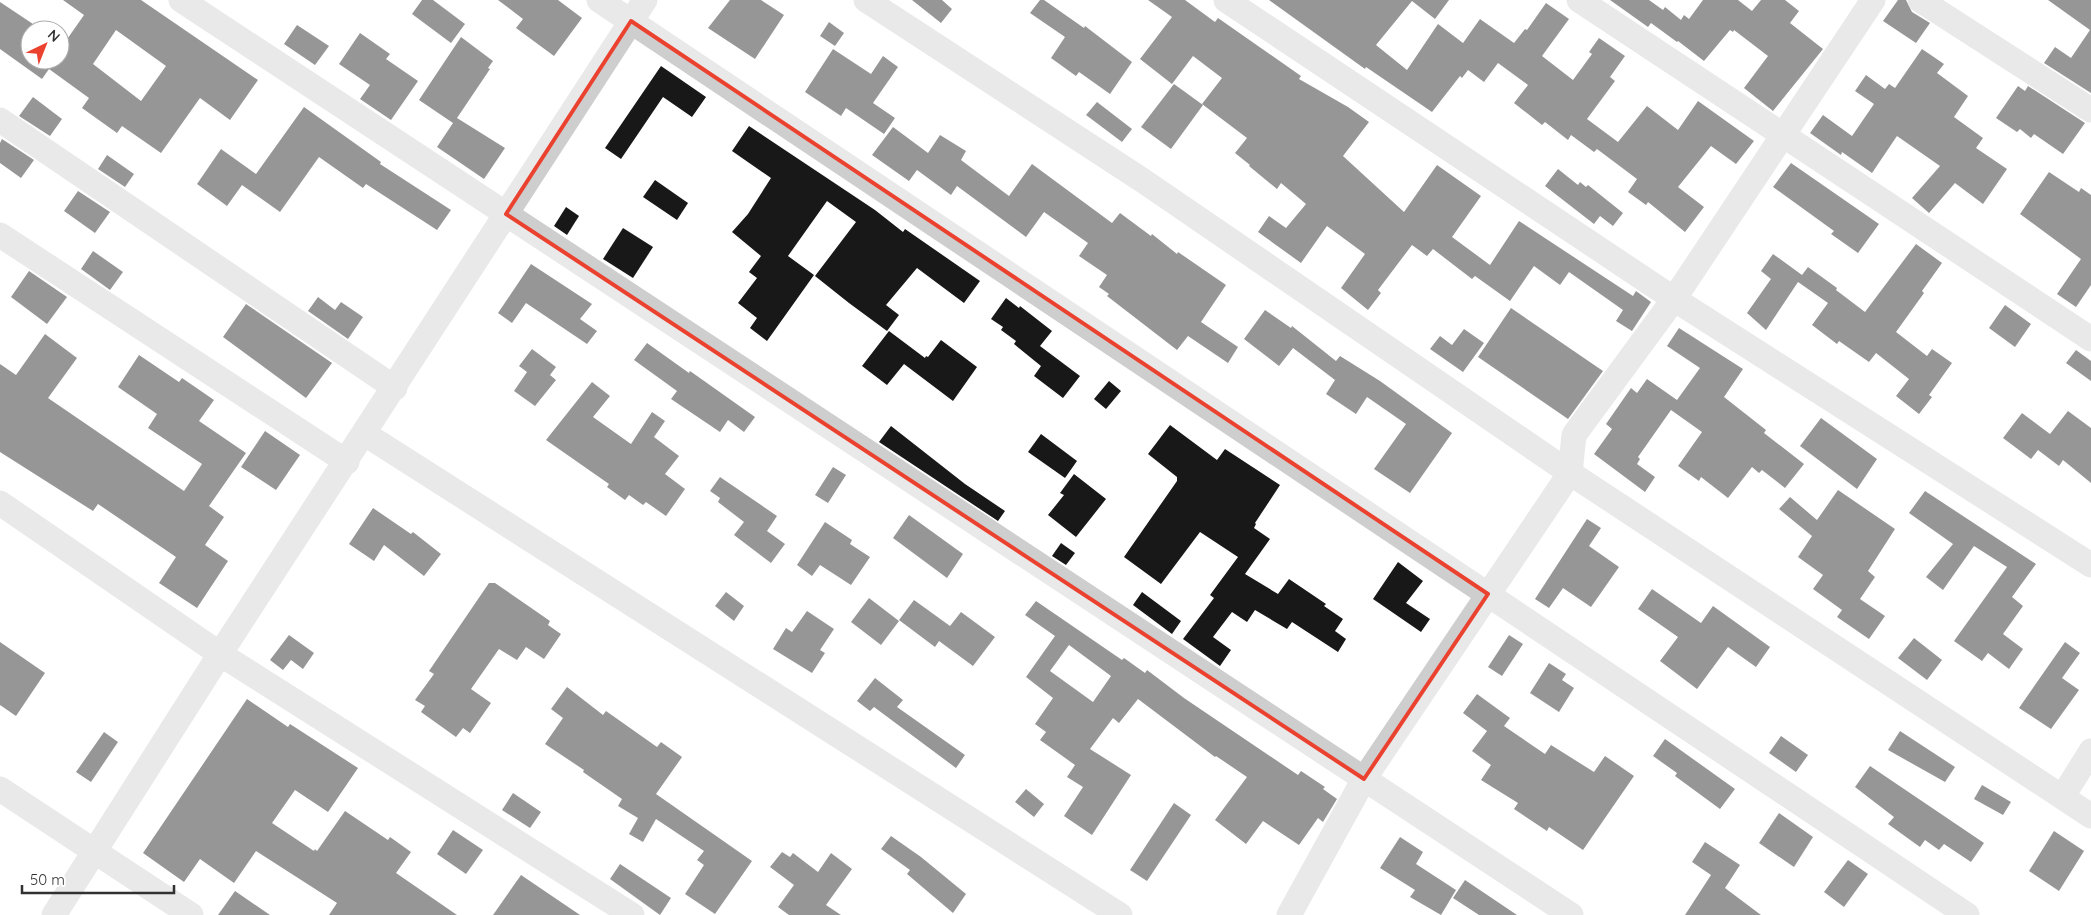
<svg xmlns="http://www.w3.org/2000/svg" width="2091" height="915" viewBox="0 0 2091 915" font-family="Quicksand,sans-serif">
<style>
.building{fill:#181818;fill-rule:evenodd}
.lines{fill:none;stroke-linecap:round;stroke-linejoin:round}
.minor{stroke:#cecece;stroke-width:25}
.marked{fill:none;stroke:#eb412f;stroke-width:4;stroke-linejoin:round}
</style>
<rect width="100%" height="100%" fill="#fff"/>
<g class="building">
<path d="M 63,0 L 141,0 L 258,80 L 230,120 L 200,98 L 161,153 L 122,126 L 117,133 L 82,108 L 89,98 L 49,69 L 42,79 L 0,49 L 0,2 L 42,30 L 30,30 L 30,60 L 60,60 L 60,43 L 63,45 L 84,15 ZM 116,30 L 166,66 L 141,101 L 93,64 Z"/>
<polygon points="422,0 433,0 465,24 451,43 412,14"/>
<polygon points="498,0 558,0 582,18 554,56 516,28 523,19"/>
<polygon points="730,0 761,0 784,15 755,59 708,28"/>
<polygon points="912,0 942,0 952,9 941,23"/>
<polygon points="1040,0 1044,0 1084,28 1085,26 1132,62 1110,94 1079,72 1076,76 1051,58 1065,37 1030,13"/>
<polygon points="1148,0 1185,0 1215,22 1218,18 1301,76 1299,79 1348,107 1369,122 1343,156 1404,212 1437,165 1481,196 1452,237 1490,265 1519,221 1633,296 1636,291 1651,302 1632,331 1616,321 1623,310 1569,272 1560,285 1534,266 1510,301 1475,276 1472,279 1433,249 1427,256 1412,245 1378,290 1381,293 1368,310 1341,288 1365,254 1327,226 1301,263 1258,232 1269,216 1286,228 1306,204 1281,183 1277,189 1249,166 1250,165 1235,153 1247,138 1202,104 1222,78 1193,56 1172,84 1140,59 1172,17"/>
<polygon points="1269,0 1449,0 1435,19 1412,1 1376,45 1407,70 1438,24 1463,43 1480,19 1514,43 1525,29 1527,30 1546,3 1569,19 1542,56 1573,80 1592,54 1589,52 1599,38 1625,56 1610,77 1615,81 1587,119 1618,142 1647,106 1678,130 1698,101 1754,141 1736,164 1711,146 1678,187 1704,207 1685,232 1648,202 1646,205 1628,192 1637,179 1597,149 1594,152 1571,135 1568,140 1545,122 1542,125 1514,103 1528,85 1498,63 1484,82 1468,70 1462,78 1460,76 1432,112 1366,67 1365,69"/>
<polygon points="1610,0 1649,0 1663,10 1665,7 1681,20 1684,15 1689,19 1703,0 1738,0 1752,11 1761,0 1785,0 1799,11 1790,23 1823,49 1773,111 1744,88 1768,56 1734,30 1733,32 1730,30 1704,61 1678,41 1677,42 1651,23 1648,27"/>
<polygon points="1898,0 1906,0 1912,12 1930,23 1916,43 1883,21"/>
<polygon points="2048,0 2091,0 2091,93 2044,63 2055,47 2071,58 2090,30"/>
<polygon points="829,22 844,33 835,46 820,36"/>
<polygon points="297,25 329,46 315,65 284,44"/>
<polygon points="360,33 390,54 386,59 418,81 391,120 360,99 370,85 339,64"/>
<polygon points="461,37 493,61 488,68 490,69 457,118 505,148 484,179 437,147 453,123 419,100"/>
<polygon points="833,49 871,74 883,56 898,67 873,103 895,118 884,134 846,108 841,116 805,92"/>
<polygon points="1922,49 1944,64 1937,73 1968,96 1954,117 1983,138 1976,148 2007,169 1983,204 1955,183 1929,213 1912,198 1940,166 1897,136 1872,173 1842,152 1841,155 1810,133 1823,115 1852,136 1874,104 1855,91 1866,75 1885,89 1889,84 1895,88"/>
<polygon points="661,66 706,97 692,117 663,97 621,159 605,148"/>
<polygon points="1174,84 1203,105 1171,149 1141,127"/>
<polygon points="2018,86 2025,91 2028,86 2085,123 2063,154 2034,134 2031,138 2020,129 2017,132 1996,118"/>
<polygon points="33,97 62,119 50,136 19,116"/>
<polygon points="1097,102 1132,129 1122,142 1086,115"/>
<polygon points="304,107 381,162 380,164 451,210 437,230 366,184 363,188 319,157 280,212 242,185 227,206 197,184 221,149 256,174"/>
<polygon points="749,126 875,210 903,232 905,229 980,281 964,303 917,268 886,305 899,315 887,331 849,303 815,276 856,222 827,201 788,256 814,275 767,341 750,328 757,318 738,303 757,278 749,272 761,256 732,232 748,214 771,178 732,151"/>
<polygon points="893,127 928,153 940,135 966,151 961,160 1009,196 1032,164 1112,223 1120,213 1151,236 1152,234 1177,254 1178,252 1226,285 1201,322 1238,347 1228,363 1188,336 1177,350 1107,296 1109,294 1099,287 1107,275 1079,256 1088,243 1044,212 1026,237 957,186 951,195 917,170 909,181 872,155"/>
<polygon points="2,139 34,160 21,178 0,163 0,143"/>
<polygon points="107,155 134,174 125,187 98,169"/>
<polygon points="1791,163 1879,224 1858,253 1831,234 1834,231 1773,187"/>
<polygon points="1558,169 1578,185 1580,182 1586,187 1588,185 1623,213 1613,226 1600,216 1594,224 1545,186"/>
<polygon points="2049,172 2079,192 2081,188 2091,195 2091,285 2076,307 2057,294 2081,259 2020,214"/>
<polygon points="655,180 688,203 677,220 643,197"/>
<polygon points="78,191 110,212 95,233 64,211"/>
<polygon points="566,207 579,216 567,235 554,226"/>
<polygon points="623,228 653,247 633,278 603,259"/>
<polygon points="1916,244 1942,263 1922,291 1924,293 1896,332 1927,356 1932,349 1952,363 1929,395 1932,397 1919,414 1896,396 1909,379 1876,353 1869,362 1839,341 1837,344 1812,325 1828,303 1798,282 1766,330 1747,313 1771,279 1761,271 1773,254 1802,275 1808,267 1837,288 1836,290 1865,312"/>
<polygon points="93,251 123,272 110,290 81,269"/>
<polygon points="531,264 592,304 580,319 597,331 587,344 526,303 512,323 498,313"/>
<polygon points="29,271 67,297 47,324 11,297"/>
<polygon points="318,297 335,310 341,302 363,317 348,339 308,311"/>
<polygon points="1006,298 1019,308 1020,306 1052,331 1040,346 1080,376 1063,398 1034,376 1041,366 1014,344 1016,341 1001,330 1003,327 991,319"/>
<polygon points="246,304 332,363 306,398 223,337"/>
<polygon points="2005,305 2031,324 2015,347 1989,328"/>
<polygon points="1511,308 1603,371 1568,419 1478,357"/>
<polygon points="1265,310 1291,328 1292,326 1336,361 1340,356 1380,381 1452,433 1410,493 1374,469 1406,424 1367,397 1356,414 1326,394 1335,380 1293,348 1279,366 1244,339"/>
<polygon points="1679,328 1743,369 1724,397 1766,430 1764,433 1804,464 1785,488 1762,470 1759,473 1752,467 1728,498 1701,477 1699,481 1678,466 1702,432 1671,410 1638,457 1640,459 1637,464 1655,477 1645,492 1594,454 1612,429 1606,424 1631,388 1637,393 1647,379 1677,400 1700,368 1667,346"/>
<polygon points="1464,329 1484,343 1463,372 1430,349 1440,336 1452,345"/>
<polygon points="889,331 925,358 926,356 928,357 941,340 977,367 953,401 904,364 887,385 862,366"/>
<polygon points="45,334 77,358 48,398 184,491 202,464 148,428 157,414 118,387 139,355 179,382 182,378 214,400 199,421 246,453 209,506 224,517 205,545 228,561 197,608 159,583 176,557 98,504 93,511 0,452 0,364 16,375"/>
<polygon points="647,343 689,373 690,371 755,417 744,432 728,420 720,432 671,399 677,391 634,360"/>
<polygon points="532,349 556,367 550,375 556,380 535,406 514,391 527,372 519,366"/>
<polygon points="2076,350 2091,361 2091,381 2066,363"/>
<polygon points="1109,381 1121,391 1106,409 1094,399"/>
<polygon points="592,382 610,396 593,417 631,444 652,412 665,421 654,437 679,456 665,474 685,489 666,516 646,502 643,505 629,495 625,500 607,487 609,484 546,440"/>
<polygon points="2068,411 2091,428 2091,483 2063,460 2059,466 2038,450 2031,459 2003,438 2022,413 2050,434"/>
<polygon points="1821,418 1877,459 1857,489 1800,446"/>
<polygon points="1170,425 1217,460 1225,449 1280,485 1255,523 1256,524 1254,528 1270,539 1245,574 1278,594 1289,579 1326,604 1324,606 1343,619 1335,631 1346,639 1338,652 1292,622 1287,629 1255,610 1247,622 1232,612 1213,637 1231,650 1220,666 1183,639 1214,598 1210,595 1238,557 1200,532 1161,584 1124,557 1177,481 1177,477 1148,454"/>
<polygon points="891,426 965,484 1005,511 998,521 879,442"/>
<polygon points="265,431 300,455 276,490 241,467"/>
<polygon points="1041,434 1077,461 1065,478 1028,452"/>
<polygon points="833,467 846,475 828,503 815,495"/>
<polygon points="1074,474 1106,499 1076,537 1048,515 1064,495 1060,493"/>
<polygon points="720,477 777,516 767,531 785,544 771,563 734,535 744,522 718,502 720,498 710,491"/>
<polygon points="1838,490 1895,529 1868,571 1875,577 1860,599 1885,616 1869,639 1837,617 1842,610 1813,589 1823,575 1798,557 1812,536 1779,509 1790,497 1817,520"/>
<polygon points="1925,491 2036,564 2012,597 2023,606 2003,634 2023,649 2009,669 1988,653 1982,661 1954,641 2007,567 1974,546 1943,590 1926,577 1953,544 1909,513"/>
<polygon points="373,508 411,534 413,532 441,554 424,576 384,545 374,561 349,544"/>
<polygon points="909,515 963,554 947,578 893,538"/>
<polygon points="1587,519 1601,528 1589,546 1619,567 1591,607 1563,588 1549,608 1535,599"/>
<polygon points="825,522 852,540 850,544 870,557 851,585 820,565 812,576 797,565"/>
<polygon points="1061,543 1075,553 1066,565 1052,556"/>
<polygon points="1398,562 1423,581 1406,603 1430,619 1421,632 1373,599"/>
<polygon points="489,583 495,583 524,603 550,621 548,625 561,634 544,659 526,647 517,660 499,649 471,689 491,703 470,733 463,728 456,737 421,712 425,706 415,700 434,674 429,671"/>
<polygon points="1652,589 1701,623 1713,606 1770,647 1756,667 1728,647 1697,689 1660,661 1678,637 1638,609"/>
<polygon points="726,592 744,606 734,621 715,606"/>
<polygon points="1142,592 1181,621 1172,634 1133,605"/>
<polygon points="869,598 899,621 881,645 851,622"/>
<polygon points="914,600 950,626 961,612 995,637 973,666 939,641 935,647 899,620"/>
<path d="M 1036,601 L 1122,660 L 1124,658 L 1145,673 L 1147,670 L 1184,698 L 1298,775 L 1301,771 L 1325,787 L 1323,789 L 1337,799 L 1323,822 L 1318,818 L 1299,845 L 1263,821 L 1246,844 L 1215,820 L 1247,777 L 1216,756 L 1215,757 L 1138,699 L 1119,723 L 1113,718 L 1090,749 L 1131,775 L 1092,835 L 1064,816 L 1083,787 L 1067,777 L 1075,765 L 1040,740 L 1046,732 L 1035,724 L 1053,698 L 1026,677 L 1055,636 L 1025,615 ZM 1069,645 L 1111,676 L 1093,702 L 1050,671 Z"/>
<polygon points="807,611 834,629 820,650 825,653 812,673 773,649 786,628 792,632"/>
<polygon points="289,635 314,653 303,669 291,660 283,670 270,660"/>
<polygon points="1509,635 1523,644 1502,676 1488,667"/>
<polygon points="1914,638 1942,660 1927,680 1898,658"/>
<polygon points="0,642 45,673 16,716 0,705"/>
<polygon points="2065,642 2080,653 2062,678 2079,690 2051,729 2019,708"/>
<polygon points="1549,663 1566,674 1562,680 1574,688 1559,712 1530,693"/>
<polygon points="875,678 903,700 897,707 965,755 956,768 874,707 870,711 857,701"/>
<polygon points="567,687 603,715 606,711 657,747 661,742 682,757 656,794 752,861 715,914 685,894 704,865 697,860 704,851 656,819 643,842 629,834 638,818 618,806 622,799 583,772 584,770 545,744 563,718 551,709"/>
<polygon points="1477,694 1510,718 1504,726 1545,754 1551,745 1594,772 1605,756 1634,776 1583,850 1549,827 1547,831 1514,809 1518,803 1481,780 1491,765 1472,751 1487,731 1463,713"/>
<polygon points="247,699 288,727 290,724 358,768 328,812 295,790 272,823 314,851 315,849 317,851 345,811 388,840 390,837 411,852 396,873 457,915 329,915 337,903 256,851 234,883 200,859 184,882 143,853"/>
<polygon points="1900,731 1955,767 1945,782 1888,750"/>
<polygon points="104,732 118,742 91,782 76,772"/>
<polygon points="1781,736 1808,755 1796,772 1769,753"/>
<polygon points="1665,739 1735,789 1720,809 1675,776 1677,773 1653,756"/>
<polygon points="1870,766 1984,843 1971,862 1944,844 1939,850 1925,840 1920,847 1888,824 1894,817 1855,787"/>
<polygon points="1982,785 2011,802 2003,815 1974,799"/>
<polygon points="1026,789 1044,804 1034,817 1015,802"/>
<polygon points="513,793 541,812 530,828 502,810"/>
<polygon points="1174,803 1191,815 1147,881 1130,870"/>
<polygon points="1779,813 1813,837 1794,867 1759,843"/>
<polygon points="453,830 483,850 466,874 437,854"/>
<polygon points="2054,831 2084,851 2059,891 2029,871"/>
<polygon points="891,836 921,857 966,894 953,913 907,874 910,870 881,849"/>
<polygon points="1400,837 1423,852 1416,864 1456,890 1441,915 1410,897 1415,890 1380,868"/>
<polygon points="1705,842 1740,865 1725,888 1761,915 1685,915 1711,875 1692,862"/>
<polygon points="782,852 790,857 793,853 818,872 831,853 852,869 826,905 841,915 789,915 778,907 794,885 770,867"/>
<polygon points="1848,860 1868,874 1844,907 1824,892"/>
<polygon points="620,864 671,898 660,915 610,879"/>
<polygon points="521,875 580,915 493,915"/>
<polygon points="1465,880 1517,915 1479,915 1453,898"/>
<polygon points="235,891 270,915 218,915"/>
</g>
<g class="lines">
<g class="minor">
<polyline points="181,0 1571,915"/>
<polyline points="599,0 1967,915"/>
<polyline points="866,0 1142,180 1570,473 2091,816"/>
<polyline points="1226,0 1674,299 2091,565"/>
<polyline points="1579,0 2091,339"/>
<polyline points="1920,0 2091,110"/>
<polyline points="0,120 395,388"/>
<polyline points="0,235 347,462"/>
<polyline points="365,434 1120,915"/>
<polyline points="0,503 220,654 632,915"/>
<polyline points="0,789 191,915"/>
<polyline points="2063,796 2091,751"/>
<polyline points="54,915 220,654 645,0"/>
<polyline points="1289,915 1364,779 1570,473 1574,435 1674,299 1873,0"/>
</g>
</g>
<path d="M0 0H2091V915H0ZM 631,21 L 1488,594 L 1364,779 L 506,214 Z" fill="#fff" fill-opacity=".55" fill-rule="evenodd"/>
<path class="marked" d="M 631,21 L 1488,594 L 1364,779 L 506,214 Z"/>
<g transform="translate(45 45) rotate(43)"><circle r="24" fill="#ffffff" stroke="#adadad"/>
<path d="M0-4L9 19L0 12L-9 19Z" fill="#eb412f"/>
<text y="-8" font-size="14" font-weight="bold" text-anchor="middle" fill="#313131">N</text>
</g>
<path d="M22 885v8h152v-8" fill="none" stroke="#313131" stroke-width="2.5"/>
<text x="30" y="885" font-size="15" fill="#313131" stroke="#ffffff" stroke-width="4" paint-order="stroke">50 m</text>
</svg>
